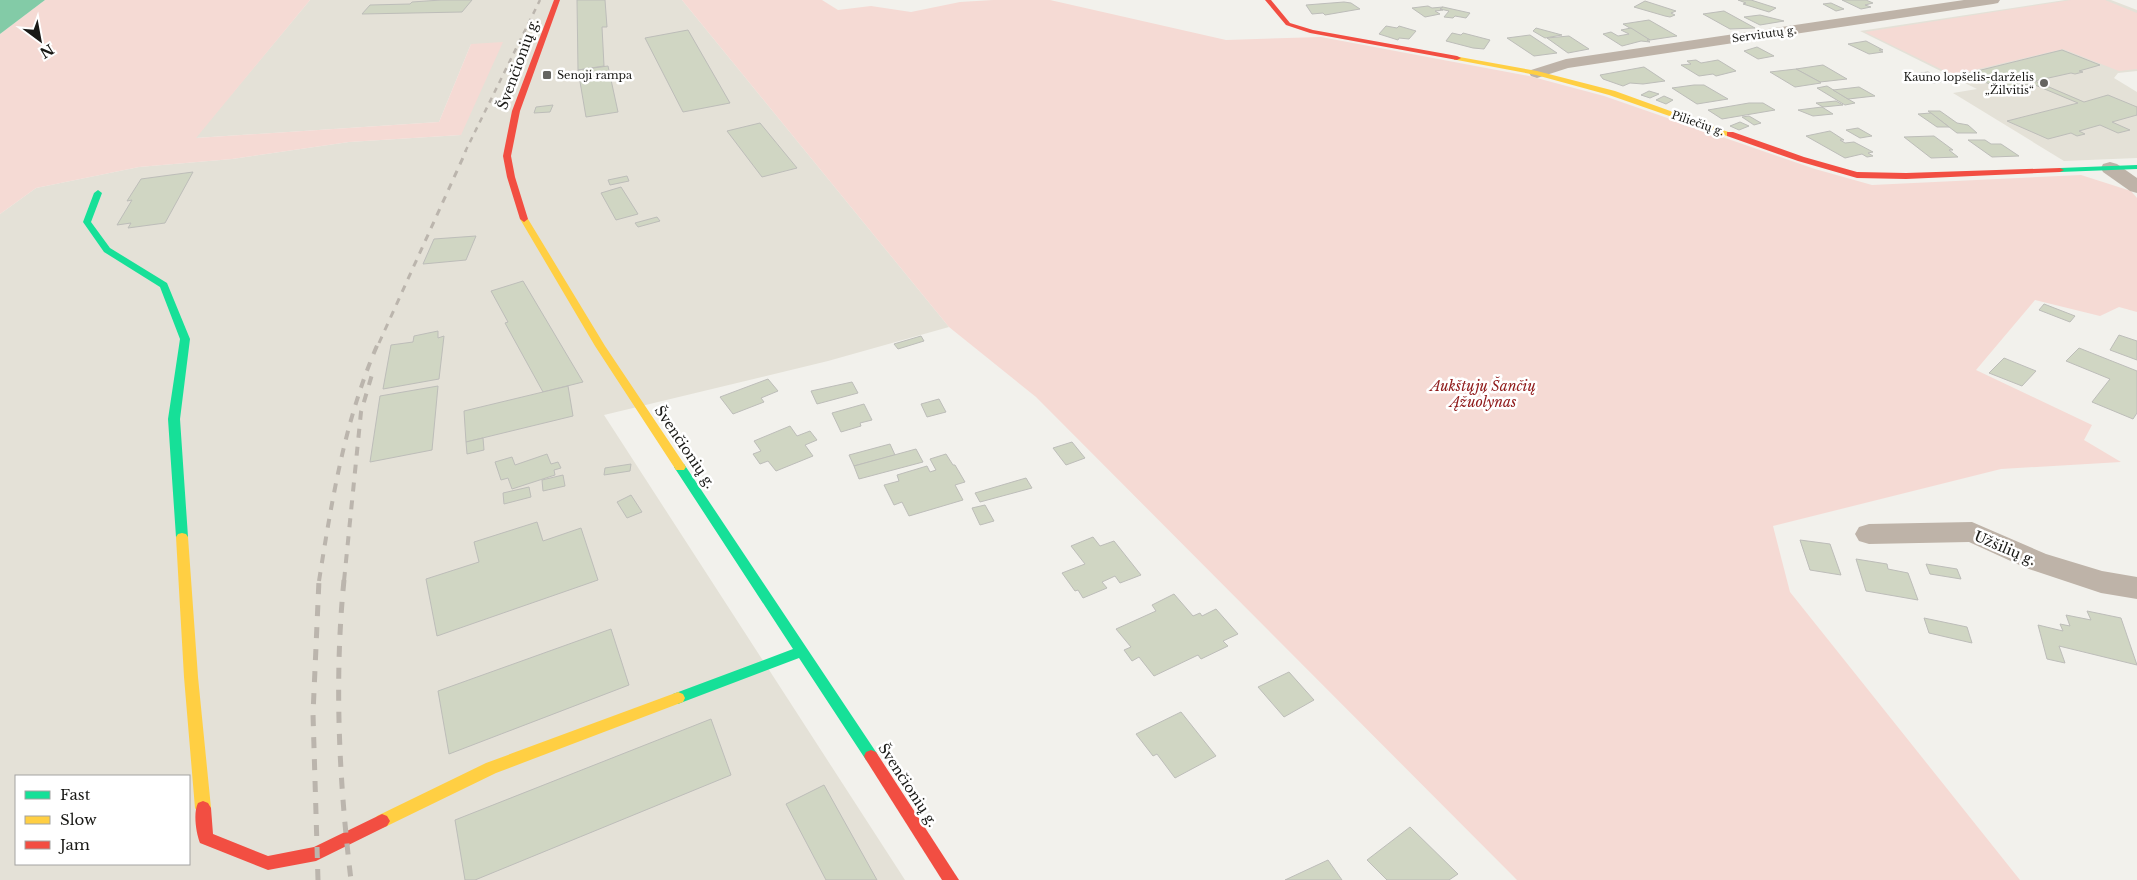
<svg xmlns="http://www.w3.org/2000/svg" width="2137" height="880" viewBox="0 0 2137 880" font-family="'Libre Baskerville',serif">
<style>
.built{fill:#e4e1d7;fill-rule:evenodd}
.green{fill:#f5dad4}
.water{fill:#83cba7}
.building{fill:#d0d6c3;stroke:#bdbdb9}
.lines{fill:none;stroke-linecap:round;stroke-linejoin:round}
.street{fill:#beb3a8;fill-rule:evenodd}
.fast{fill:#16e098;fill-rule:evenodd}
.slow{fill:#ffcf43;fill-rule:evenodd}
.jam{fill:#f24e42;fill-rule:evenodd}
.rail-far3{stroke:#bbb5ad;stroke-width:2.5;stroke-dasharray:5.5 5.5;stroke-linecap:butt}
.rail-far2{stroke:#bbb5ad;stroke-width:3;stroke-dasharray:7 7;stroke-linecap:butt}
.rail-far1{stroke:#bbb5ad;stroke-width:4;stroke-dasharray:9 9;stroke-linecap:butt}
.rail{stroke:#bbb5ad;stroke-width:5;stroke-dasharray:11 11;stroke-linecap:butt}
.poi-dot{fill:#656561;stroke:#fff;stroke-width:2}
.labels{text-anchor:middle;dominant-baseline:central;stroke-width:5;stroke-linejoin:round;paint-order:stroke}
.far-street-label{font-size:11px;fill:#191916;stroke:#fff}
.far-poi-label{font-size:11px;fill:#191916;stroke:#fff;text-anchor:start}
.street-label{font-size:14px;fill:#191916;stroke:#fff}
.park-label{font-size:14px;font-style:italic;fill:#901b1b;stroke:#fff}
</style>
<rect width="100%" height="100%" fill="#f2f1ec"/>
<g class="built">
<path d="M 310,0 L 682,0 L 949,327 L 828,361 L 604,415 L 905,880 L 0,880 L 0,214 L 36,188 L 139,167 L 232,159 L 349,142 L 461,135 L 471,44 L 439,122 L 195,138 ZM 16,776 L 189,776 L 189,864 L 16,864 Z"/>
<polygon points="2065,0 2111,0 2137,10 2137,71 2118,73 2114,78 2137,92 2137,158 2064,161 1953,93 1977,89 1860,31"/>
</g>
<g class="green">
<polygon points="45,0 310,0 196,138 439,122 471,44 503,42 461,135 349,142 232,159 139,167 36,188 0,214 0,34"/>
<polygon points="682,0 822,0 838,10 871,6 911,12 960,2 993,0 1050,0 1226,40 1321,37 1529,76 1604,96 1815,169 1872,185 2081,175 2131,191 2137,198 2137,312 2119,307 2100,316 2035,300 1976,370 2092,425 2084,440 2121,462 2001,469 1773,526 1790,592 2020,880 1517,880 1036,397 949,327"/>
<polygon points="2071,0 2105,0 2137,13 2137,69 2119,71 2063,49 1953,75 1865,32"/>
</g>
<polygon class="water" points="0,0 45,0 0,34"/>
<g class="building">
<polygon points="472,0 462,12 362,14 370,5 410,4 412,2 441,0"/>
<polygon points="577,0 605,0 607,27 602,27 604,66 578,70"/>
<polygon points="1738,0 1751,0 1776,8 1769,12 1743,4 1746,3"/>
<polygon points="1842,0 1866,0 1873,3 1865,5 1871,7 1861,9"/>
<polygon points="1645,1 1676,11 1671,13 1675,15 1670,17 1665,16 1634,7"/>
<polygon points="1344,2 1351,3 1360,9 1325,15 1323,13 1312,14 1306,5"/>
<polygon points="1831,3 1844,9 1836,11 1823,4"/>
<polygon points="1428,6 1432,8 1443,7 1440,9 1443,10 1435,11 1440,14 1425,17 1412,8"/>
<polygon points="1443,7 1470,13 1466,18 1455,16 1453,18 1444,17 1449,11 1440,9"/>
<polygon points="1724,11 1755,28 1730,29 1703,14"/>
<polygon points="1760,15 1784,21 1760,25 1744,17"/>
<polygon points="1649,20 1677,36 1650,40 1623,24"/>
<polygon points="1386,26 1397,28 1399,26 1416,31 1409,39 1399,38 1398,40 1379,34"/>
<polygon points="1536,28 1562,35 1545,38 1533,31"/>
<polygon points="1631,28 1650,40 1647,40 1650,42 1641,41 1622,46 1603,34 1611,32 1618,36 1629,34 1621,30"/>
<polygon points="688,30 730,103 683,112 645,38"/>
<polygon points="1452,33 1461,35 1463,33 1490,40 1484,49 1473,48 1446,41"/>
<polygon points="1530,35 1557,53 1534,56 1507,38"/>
<polygon points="1569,36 1589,49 1568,53 1547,38"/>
<polygon points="1866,41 1883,50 1879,50 1883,52 1869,54 1848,44"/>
<polygon points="1757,47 1774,56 1758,59 1744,51"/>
<polygon points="2062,50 2100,65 2079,71 2083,72 2075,74 2071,73 2035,81 2084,102 2108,95 2137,107 2137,115 2112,122 2130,130 2118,133 2100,125 2079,131 2085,134 2077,136 2071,133 2048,139 2007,121 2078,103 2035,85 2030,86 2024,84 2002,89 1965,74"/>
<polygon points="1696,60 1701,63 1718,60 1736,71 1716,76 1713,74 1699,76 1681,65 1691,64 1687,61"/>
<polygon points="1823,65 1847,79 1820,82 1796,69"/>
<polygon points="608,66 618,112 586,117 578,70"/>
<polygon points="1644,67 1665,81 1643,84 1630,83 1623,86 1603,79 1600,75"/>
<polygon points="1796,69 1820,82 1821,83 1795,87 1770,72"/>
<polygon points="1928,72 1945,81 1933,83 1913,74"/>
<polygon points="1694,85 1704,85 1728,99 1697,104 1672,88"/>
<polygon points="1827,86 1848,99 1855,103 1845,105 1817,88"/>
<polygon points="1859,87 1875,96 1848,99 1833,90"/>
<polygon points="1649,91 1659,94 1650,98 1641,95"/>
<polygon points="1664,96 1673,100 1666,104 1656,100"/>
<polygon points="1836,101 1843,105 1823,107 1816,103"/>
<polygon points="1749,103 1763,103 1775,110 1722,119 1708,110"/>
<polygon points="553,105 550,112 534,113 536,107"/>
<polygon points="1822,107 1833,114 1813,116 1798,110"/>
<polygon points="1928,111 1940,111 1957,123 1968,125 1977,133 1957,133"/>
<polygon points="1931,113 1949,127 1937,127 1918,114"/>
<polygon points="1749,116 1761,123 1754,125 1742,117"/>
<polygon points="1740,122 1749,126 1739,130 1730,126"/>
<polygon points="760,123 797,168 762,177 727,131"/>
<polygon points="1858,128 1872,136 1860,138 1846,130"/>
<polygon points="1830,131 1844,140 1840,140 1845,143 1854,142 1873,152 1868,153 1873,156 1867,157 1862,154 1845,158 1806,136"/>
<polygon points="1934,136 1953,150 1949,150 1958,157 1931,158 1904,137"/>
<polygon points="1968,140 1985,140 1991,144 2001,144 2019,156 1992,157"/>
<polygon points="193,172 165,223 128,228 131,223 117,225 132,200 127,201 141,179"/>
<polygon points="627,176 629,181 610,185 608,180"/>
<polygon points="621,187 638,214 616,220 601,193"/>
<polygon points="657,217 660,221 638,227 635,223"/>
<polygon points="476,236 466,260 423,264 434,239"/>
<polygon points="523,281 583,382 543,392 505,323 508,322 491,291"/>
<polygon points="2044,304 2075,316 2070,322 2039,310"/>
<polygon points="438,331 438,338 444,336 439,379 383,389 391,345 413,342 414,336"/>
<polygon points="2119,335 2137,341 2137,360 2110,350"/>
<polygon points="921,336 924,341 898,349 894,344"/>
<polygon points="2079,348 2137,371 2137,413 2133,419 2092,402 2110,379 2066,361"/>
<polygon points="2004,358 2036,371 2022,386 1989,373"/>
<polygon points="768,379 778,391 761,398 764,402 733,414 720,397"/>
<polygon points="852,382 858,393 817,404 811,391"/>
<polygon points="438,386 432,450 370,462 380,396"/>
<polygon points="568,386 573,416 466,442 464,411"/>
<polygon points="939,399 946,412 927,417 921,404"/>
<polygon points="864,404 872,420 860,423 861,426 841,432 832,413"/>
<polygon points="790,426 797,436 810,431 817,440 805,445 813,456 776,471 768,461 760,464 753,454 761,451 754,441"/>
<polygon points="483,438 484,450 467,454 466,442"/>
<polygon points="1072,442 1085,458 1066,465 1053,448"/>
<polygon points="890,444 895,455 854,466 849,455"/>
<polygon points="916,449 923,462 859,479 854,466"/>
<polygon points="547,454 551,464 558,462 561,468 554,470 555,475 512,489 508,478 501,480 495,462 512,457 515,465"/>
<polygon points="946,454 953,465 955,465 965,482 955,485 963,500 909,516 902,502 894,505 884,485 899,481 897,475 927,466 930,472 936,470 930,459"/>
<polygon points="631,464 630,471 604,475 605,468"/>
<polygon points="563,475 565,486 543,491 542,480"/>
<polygon points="1026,478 1032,488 980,502 975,493"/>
<polygon points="529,487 531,497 504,504 503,493"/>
<polygon points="631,495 642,512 627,518 617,502"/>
<polygon points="985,505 994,521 980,525 972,508"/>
<polygon points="537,522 543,541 581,528 598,580 437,636 426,579 479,562 474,542"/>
<polygon points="1093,537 1100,546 1114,541 1141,575 1120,583 1115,576 1102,582 1107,588 1083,598 1078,590 1075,591 1062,573 1085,564 1071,546"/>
<polygon points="1800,540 1830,544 1841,575 1810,570"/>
<polygon points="1856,559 1887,564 1888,569 1908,573 1918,600 1866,591"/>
<polygon points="1926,564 1957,569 1961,579 1930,574"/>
<polygon points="1174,594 1193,616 1200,613 1202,616 1216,609 1238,634 1223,641 1228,646 1201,659 1198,655 1154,676 1139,657 1132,661 1124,650 1131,647 1116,629 1156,611 1152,605"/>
<polygon points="2087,611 2121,618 2137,665 2059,646 2065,663 2047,659 2038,625 2063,631 2060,624 2070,626 2066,615 2091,620"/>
<polygon points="1924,618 1967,627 1972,643 1929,633"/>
<polygon points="611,629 629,685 449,754 438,691"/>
<polygon points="1289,672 1314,700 1284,717 1258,687"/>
<polygon points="1181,712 1216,756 1175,778 1157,754 1153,756 1136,734"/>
<polygon points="711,719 731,775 475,880 465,880 455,820"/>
<polygon points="824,785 877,880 826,880 786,804"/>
<polygon points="1410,827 1458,874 1449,880 1387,880 1367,860"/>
<polygon points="1328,860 1342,880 1285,880"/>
</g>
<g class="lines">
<g class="street">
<polygon points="1964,0 2000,0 1998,3 1993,4 1568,68 1537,78 1531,76 1529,73 1531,70 1566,59"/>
<polygon points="2110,162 2117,164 2137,178 2137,193 2130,191 2103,172 2101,168 2103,164"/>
<polygon points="1972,522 2046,554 2102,571 2137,577 2137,599 2101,593 2026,568 1969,542 1869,544 1859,541 1855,534 1859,527 1869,524"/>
</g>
<g class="fast">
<polygon points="2137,165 2137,169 2060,172 2056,170 2060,168"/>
<polygon points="98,190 102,193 91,222 110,248 167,283 190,339 180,419 188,537 186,540 178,540 176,537 168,419 180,339 160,287 104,252 83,222 94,193"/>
<polygon points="680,463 684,464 876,752 878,756 876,760 871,762 866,760 799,658 683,702 678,704 673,702 671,698 673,694 793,649 674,467"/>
</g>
<g class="slow">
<polygon points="1454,56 1537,71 1615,91 1734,134 1727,136 1609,95 1536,75 1457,60 1454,60"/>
<polygon points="524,216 528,219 605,346 684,464 686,467 684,470 676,470 595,346 520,219"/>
<polygon points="182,533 186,534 188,537 198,677 211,808 208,813 203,815 198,813 195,808 184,677 176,537 178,534"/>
<polygon points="678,692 683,694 685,698 683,702 496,773 387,826 382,828 377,826 374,821 377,816 486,763"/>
</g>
<g class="jam">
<polygon points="554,0 560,0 520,111 511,156 515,177 528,219 524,222 520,219 507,177 503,156 512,111"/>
<polygon points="1265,0 1271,0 1290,23 1313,30 1457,56 1461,58 1457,60 1310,33 1286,25"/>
<polygon points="1727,132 1733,132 1804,157 1857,172 1906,173 2060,168 2064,170 2060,172 1906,179 1857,178 1798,161 1727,136"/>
<polygon points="871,750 876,752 959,880 942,880 866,760 864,756 866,752"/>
<path d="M 203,801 L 208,803 L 211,808 L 213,834 L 268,856 L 314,847 L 382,814 L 387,816 L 390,821 L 387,826 L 316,861 L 268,870 L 200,843 C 196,833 193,813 198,803 Z"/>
</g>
<polyline class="rail-far3" points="465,152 540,0"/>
<polyline class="rail-far2" points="379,343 466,151"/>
<g class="rail-far1">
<path d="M 319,581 C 332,499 345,418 379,341"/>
<polyline points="344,581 361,412 373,371"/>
</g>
<g class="rail">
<path d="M 344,580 C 334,679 339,781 351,880"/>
<polyline points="318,880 313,714 319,580"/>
</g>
</g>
<g class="poi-dot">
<rect x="542" y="70" width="10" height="10" rx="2.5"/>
<circle cx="2044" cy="83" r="5"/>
</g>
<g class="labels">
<g class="far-street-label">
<text transform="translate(1764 34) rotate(-8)">Servitutų g.</text>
<text transform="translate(1698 123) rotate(19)">Piliečių g.</text>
</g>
<g class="far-poi-label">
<text x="557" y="75">Senoji rampa</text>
<text x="2034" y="77" text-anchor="end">Kauno lopšelis-darželis<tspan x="2034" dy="13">„Žilvitis“</tspan></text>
</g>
<g class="street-label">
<text transform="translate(518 64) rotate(-70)">Švenčionių g.</text>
<text transform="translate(685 447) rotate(56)">Švenčionių g.</text>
<text transform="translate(2005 548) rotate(23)">Užšilių g.</text>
<text transform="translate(908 785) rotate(57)">Švenčionių g.</text>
</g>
<g class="park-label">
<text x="1483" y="386">Aukštųjų Šančių<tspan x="1483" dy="16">Ąžuolynas</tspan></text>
</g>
</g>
<rect x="15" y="775" width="175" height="90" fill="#ffffff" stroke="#a3a3a2"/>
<rect x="25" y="791" width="25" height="8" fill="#16e098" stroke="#a3a3a2"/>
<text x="60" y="800" font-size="15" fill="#191916">Fast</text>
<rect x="25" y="816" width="25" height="8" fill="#ffcf43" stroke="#a3a3a2"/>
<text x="60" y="825" font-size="15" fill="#191916">Slow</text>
<rect x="25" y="841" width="25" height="8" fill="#f24e42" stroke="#a3a3a2"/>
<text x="60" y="850" font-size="15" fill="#191916">Jam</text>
<g transform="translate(40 40) rotate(148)" stroke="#ffffff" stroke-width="4" paint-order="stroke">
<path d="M0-4L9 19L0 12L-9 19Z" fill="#191916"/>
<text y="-8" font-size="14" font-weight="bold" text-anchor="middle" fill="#191916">N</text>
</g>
</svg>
